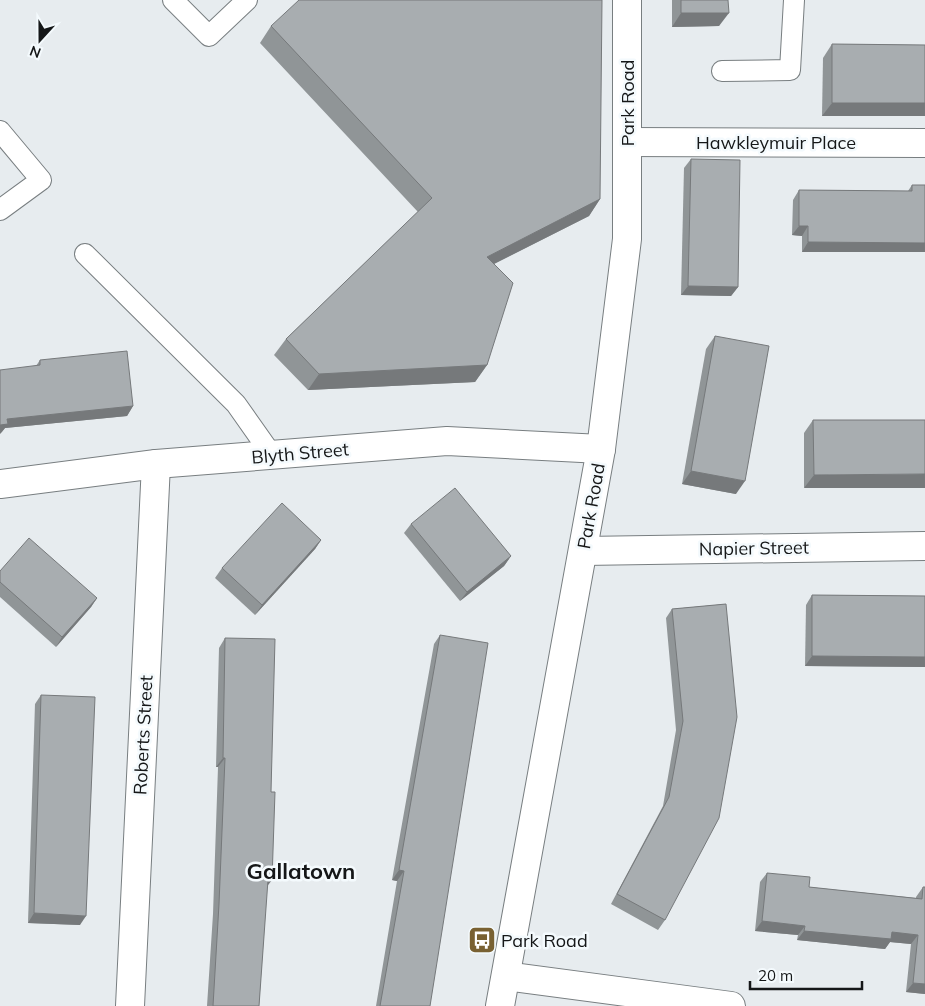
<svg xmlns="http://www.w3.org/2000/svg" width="925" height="1006" viewBox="0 0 925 1006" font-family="Mulish,sans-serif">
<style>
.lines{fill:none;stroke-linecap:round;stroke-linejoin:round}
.service-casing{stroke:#787e80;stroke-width:22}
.minor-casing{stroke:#787e80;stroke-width:30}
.service{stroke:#fff;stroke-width:20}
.minor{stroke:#fff;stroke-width:28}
.wall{fill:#909597}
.shaded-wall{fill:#76797b}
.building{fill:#a8adb0;stroke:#76797b}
.labels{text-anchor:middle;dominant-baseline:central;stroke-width:5;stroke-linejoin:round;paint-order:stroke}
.street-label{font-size:18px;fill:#151718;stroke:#f4fafd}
.poi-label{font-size:18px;fill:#151718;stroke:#f4fafd;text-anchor:start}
.district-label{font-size:22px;font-weight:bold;fill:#151718;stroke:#f4fafd}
</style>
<rect width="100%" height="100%" fill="#e7ecef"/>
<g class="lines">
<g class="service-casing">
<g id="service">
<polyline points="173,0 209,36 247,0"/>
<polyline points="722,71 790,70 794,0"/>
<polyline points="0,131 41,180 0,210"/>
<polyline points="85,254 236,404 272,455"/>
</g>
</g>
<g class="minor-casing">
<g id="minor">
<polyline points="627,142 925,143"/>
<polyline points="0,484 156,464 447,441 601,449"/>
<polyline points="583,551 925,546"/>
<polyline points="506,976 731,1006"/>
<polyline points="130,1006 156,464"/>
<polyline points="500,1006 601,449 627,239 627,0"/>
</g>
</g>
<use href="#service" class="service"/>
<use href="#minor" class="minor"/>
</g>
<g class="wall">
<polygon points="672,0 728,0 719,26 672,27"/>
<polygon points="271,26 600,199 589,216 494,264 487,365 475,382 308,390 274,355 286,339 418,212 260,43"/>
<polygon points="832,44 925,45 925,116 822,116 823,58"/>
<polygon points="691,159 738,287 731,296 681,295 684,168"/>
<polygon points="912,185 925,185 925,252 802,252 802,236 792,235 793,200 799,190 908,191"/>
<polygon points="715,336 736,494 682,484 706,349"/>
<polygon points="40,360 133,406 127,416 5,428 1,433 36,366"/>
<polygon points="813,420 925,420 804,488 804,433"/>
<polygon points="411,524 511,556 504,566 460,601 404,533"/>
<polygon points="321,540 315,549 255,615 215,578 222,568"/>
<polygon points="0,571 97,598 91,607 56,647 0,597"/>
<polygon points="812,595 925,596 925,667 805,666 806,605"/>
<polygon points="726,604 665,920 658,930 611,904 663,806 676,730 666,618 672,609"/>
<polygon points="440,635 430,1006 376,1006 397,881 392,880 434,644"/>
<polygon points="225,638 267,886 259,1006 207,1006 213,914 218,767 216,767 219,648"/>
<polygon points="41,695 80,925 28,923 35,704"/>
<polygon points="767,873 809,887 916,898 916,897 923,887 925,887 925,994 906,992 911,944 890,942 885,949 797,940 798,935 755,931 760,882"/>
</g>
<g class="shaded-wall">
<polygon points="681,13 729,13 719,26 672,27"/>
<polygon points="832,103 925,103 925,116 822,116"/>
<polygon points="600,199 589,216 476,273 487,257"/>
<polygon points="799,226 808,226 802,236 792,235"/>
<polygon points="808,242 925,243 925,252 802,252"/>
<polygon points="688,286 738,287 731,296 681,295"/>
<polygon points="487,365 475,382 308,390 319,374"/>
<polygon points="133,406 127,416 5,428 1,433 0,434 0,425 7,419"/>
<polygon points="691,471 745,481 736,494 682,484"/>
<polygon points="925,474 925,488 804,488 814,475"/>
<polygon points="321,540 315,549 255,615 262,605"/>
<polygon points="511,556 504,566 460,601 467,592"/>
<polygon points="97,598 91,607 56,647 62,637"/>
<polygon points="812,656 925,657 925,667 805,666"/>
<polygon points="223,758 225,758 218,767 216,767"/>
<polygon points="399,870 404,871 397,881 392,880"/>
<polygon points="268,880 272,880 265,889"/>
<polygon points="34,913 86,916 80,925 28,923"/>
<polygon points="762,921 805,926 798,935 755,931"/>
<polygon points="804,931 892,932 918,935 911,944 890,942 885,949 797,940"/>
<polygon points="913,983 925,984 925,994 906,992"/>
</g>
<g class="building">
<polygon points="299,0 602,0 600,199 487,257 513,283 487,365 319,374 286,339 432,198 271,26"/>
<polygon points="681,0 728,0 729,13 681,13"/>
<polygon points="832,44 925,45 925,103 832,103"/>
<polygon points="691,159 740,160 738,287 688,286"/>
<polygon points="912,185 925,185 925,243 808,242 808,226 799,226 799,190 912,191"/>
<polygon points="715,336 769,346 745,481 691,471"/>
<polygon points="127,351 133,406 7,419 8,424 0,425 0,370 40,365 40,360"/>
<polygon points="813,420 925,420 925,474 814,475"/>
<polygon points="455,488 511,556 467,592 411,524"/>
<polygon points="282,503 321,540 262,605 222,568"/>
<polygon points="29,538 97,598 62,637 0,582 0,571"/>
<polygon points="812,595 925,596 925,657 812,656"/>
<polygon points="726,604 737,717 719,818 665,920 617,894 669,797 683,721 672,609"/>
<polygon points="440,635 488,643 430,1006 380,1006 404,871 399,870"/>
<polygon points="225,638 275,639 271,792 275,792 272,880 268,880 259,1006 213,1006 219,904 225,758 223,758"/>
<polygon points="41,695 95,697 86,916 34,913"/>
<polygon points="767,873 810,877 809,887 922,899 923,887 925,887 925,984 913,983 918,935 892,932 891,939 804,931 805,926 762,921"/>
</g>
<defs>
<g id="bus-square" transform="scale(1.4375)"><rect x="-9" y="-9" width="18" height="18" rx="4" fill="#796132" stroke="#f4fafd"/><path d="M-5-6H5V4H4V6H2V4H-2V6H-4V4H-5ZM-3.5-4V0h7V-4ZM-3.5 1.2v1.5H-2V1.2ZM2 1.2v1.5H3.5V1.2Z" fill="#fff"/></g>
</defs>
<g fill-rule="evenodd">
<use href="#bus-square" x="482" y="940"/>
</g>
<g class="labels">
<g class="street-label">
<text transform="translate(627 103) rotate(-90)">Park Road</text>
<text x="776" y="142">Hawkleymuir Place</text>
<text transform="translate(300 453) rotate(-5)">Blyth Street</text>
<text transform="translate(591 506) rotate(-80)">Park Road</text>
<text transform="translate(754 548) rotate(-1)">Napier Street</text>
<text transform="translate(143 735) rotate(-87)">Roberts Street</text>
</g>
<g class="poi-label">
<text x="501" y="940">Park Road</text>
</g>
<g class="district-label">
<text x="301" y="871">Gallatown</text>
</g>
</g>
<g transform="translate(40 40) rotate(201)" stroke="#f4fafd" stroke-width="4" paint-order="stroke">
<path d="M0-4L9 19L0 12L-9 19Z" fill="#151718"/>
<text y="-8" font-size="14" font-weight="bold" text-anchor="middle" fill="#151718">N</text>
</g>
<path d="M750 981v8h112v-8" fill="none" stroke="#151718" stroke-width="2.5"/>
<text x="758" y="981" font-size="15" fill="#151718" stroke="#f4fafd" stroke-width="4" paint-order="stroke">20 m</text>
</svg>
